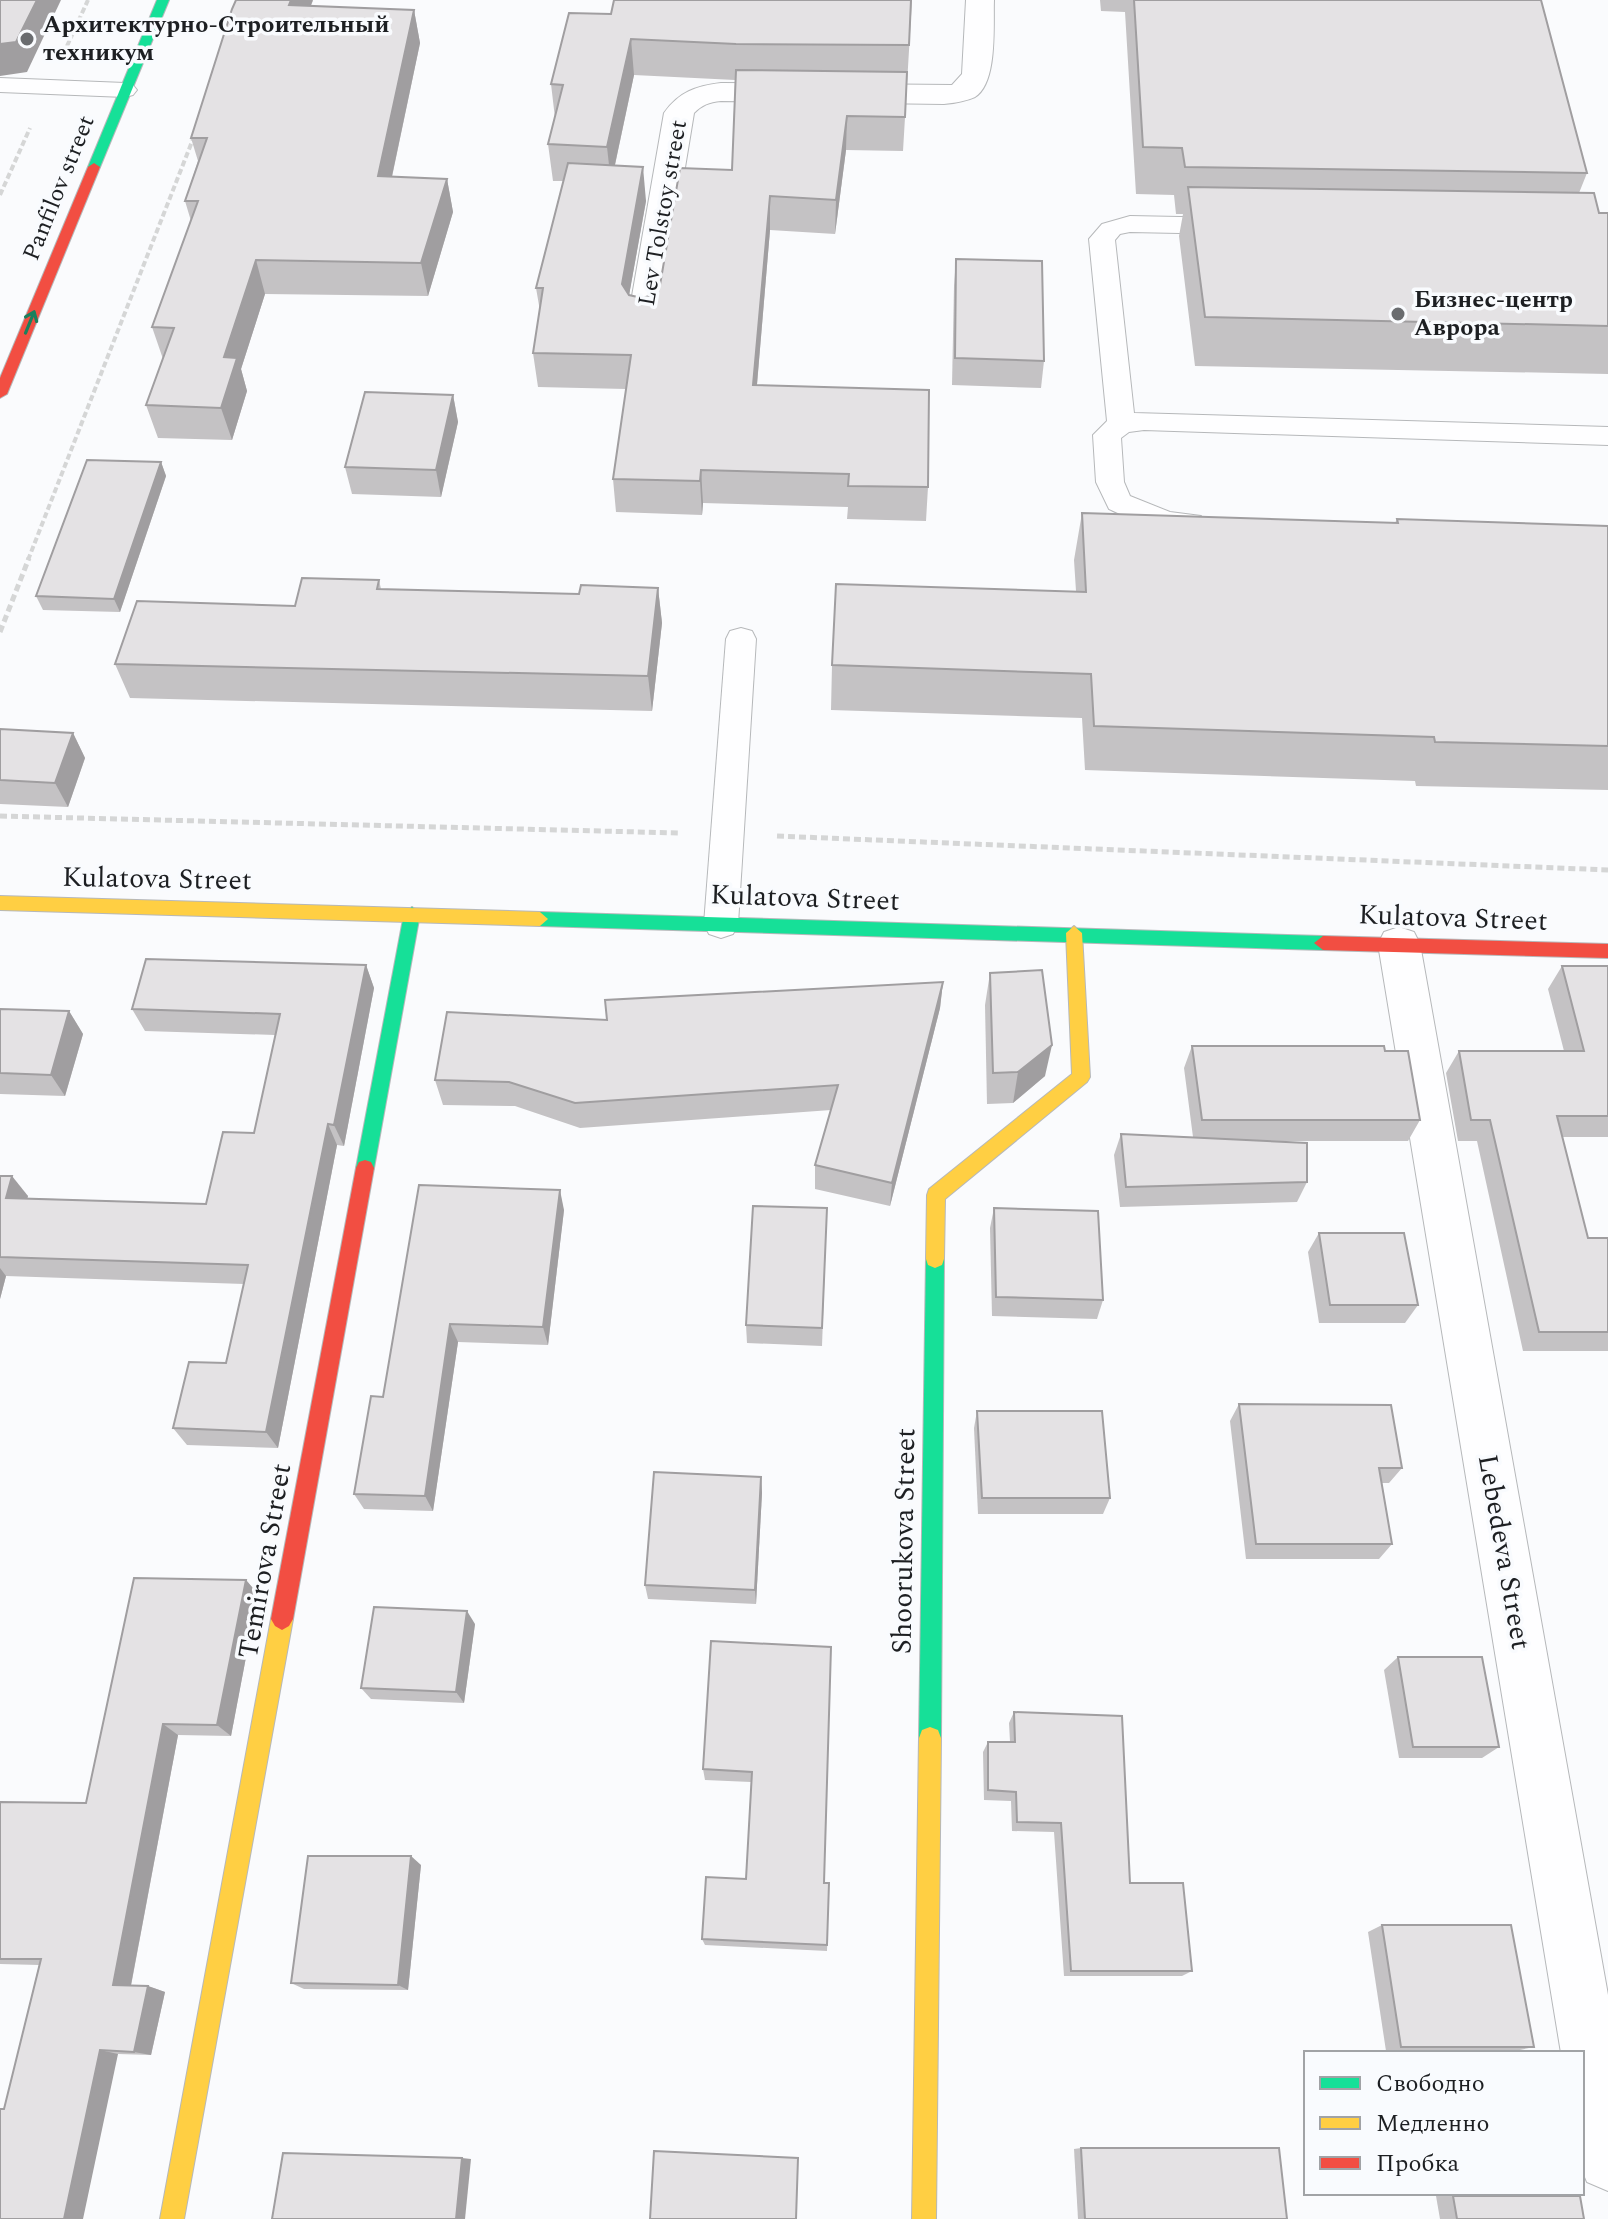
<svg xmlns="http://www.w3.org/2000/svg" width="1608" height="2219" viewBox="0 0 1608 2219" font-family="Spectral,serif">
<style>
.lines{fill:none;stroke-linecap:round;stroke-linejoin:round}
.lane-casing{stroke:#b6b8ba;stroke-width:2}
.street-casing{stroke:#b6b8ba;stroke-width:2}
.fast-casing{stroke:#b6b8ba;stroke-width:2}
.slow-casing{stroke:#b6b8ba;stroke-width:2}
.jam-casing{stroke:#b6b8ba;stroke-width:2}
.path-far1{stroke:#d5d6d6;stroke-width:4;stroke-dasharray:6 3;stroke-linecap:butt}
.path{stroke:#d5d6d6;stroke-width:5;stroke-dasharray:7 4;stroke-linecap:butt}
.lane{fill:#fefeff;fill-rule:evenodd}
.street{fill:#fefeff;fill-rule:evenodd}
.fast{fill:#16e098;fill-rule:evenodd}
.slow{fill:#ffcf43;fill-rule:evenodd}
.jam{fill:#f24e42;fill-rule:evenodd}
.wall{fill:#c4c2c4;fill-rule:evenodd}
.shaded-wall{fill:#a09ea0}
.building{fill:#e4e2e4;stroke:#a09ea0;stroke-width:2}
.oneway{stroke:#1a805d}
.poi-dot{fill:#6a6c6f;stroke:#f9fbfe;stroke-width:3}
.labels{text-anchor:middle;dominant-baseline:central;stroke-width:7;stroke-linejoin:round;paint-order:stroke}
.far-poi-label{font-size:24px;font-weight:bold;fill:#1d1f22;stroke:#f9fbfe;text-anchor:start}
.far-street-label{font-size:24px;fill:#1d1f22;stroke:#f9fbfe}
.street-label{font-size:28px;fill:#1d1f22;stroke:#f9fbfe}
</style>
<rect width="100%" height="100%" fill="#fafbfd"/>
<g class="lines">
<g class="lane-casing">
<g id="lane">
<polygon points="0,78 125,83 133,85 137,90 133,95 125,97 0,92"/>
<path d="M 1130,216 L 1229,218 L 1238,221 L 1242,226 L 1238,231 L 1229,234 L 1130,232 L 1120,234 L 1115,240 L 1134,413 L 1608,427 L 1608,445 L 1144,430 L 1129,432 L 1121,438 L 1124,482 L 1130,496 L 1170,512 L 1201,516 L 1205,523 L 1201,530 C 1168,539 1138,522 1109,509 L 1096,482 L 1093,435 L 1107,421 L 1089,239 L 1102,224 Z"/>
<polygon points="741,628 752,631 756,639 738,924 733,934 721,938 709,934 704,924 726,639 730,631"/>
</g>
</g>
<g class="street-casing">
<g id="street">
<path d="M 966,0 L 994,0 C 993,24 998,83 975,97 C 966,101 954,103 944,104 L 721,101 C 709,102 702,105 694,113 L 660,319 L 655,326 L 644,329 L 633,326 L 628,319 L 664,113 C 679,92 696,86 721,83 L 952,85 L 962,74 Z"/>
<polygon points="1399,927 1414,932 1420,944 1608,1995 1608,2191 1587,2182 1582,2170 1582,2053 1561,2053 1378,944 1384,932"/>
</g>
</g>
<g class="fast-casing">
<g id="fast">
<polygon points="157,0 169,0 100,167 90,170 88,167"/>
<polygon points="412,907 420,914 374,1168 371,1174 365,1176 359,1174 356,1168 404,914"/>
<polygon points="540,912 1323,936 1332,943 1323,950 540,926 532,919"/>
<polygon points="935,1250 942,1253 944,1259 941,1738 938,1746 930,1749 922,1746 919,1738 926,1259 928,1253"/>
</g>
</g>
<g class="slow-casing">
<g id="slow">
<polygon points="0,896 540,912 548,919 540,926 0,910"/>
<polygon points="1074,926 1082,933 1090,1077 1087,1082 945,1199 944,1259 942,1265 935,1268 928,1265 926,1259 927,1195 929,1189 1072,1074 1066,933"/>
<polygon points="282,1608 289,1612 293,1619 184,2219 160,2219 271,1619 275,1612"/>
<polygon points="930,1727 938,1730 941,1738 936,2219 912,2219 919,1738 922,1730"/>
</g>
</g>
<g class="jam-casing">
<g id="jam">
<polygon points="94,163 100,167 7,394 0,398 0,378 88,167"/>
<polygon points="1323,936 1608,944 1608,958 1323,950 1314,943"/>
<polygon points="365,1160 371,1162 374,1168 293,1619 289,1626 282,1630 275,1626 271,1619 356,1168 359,1162"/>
</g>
</g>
<g class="path-far1">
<polyline points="67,46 88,0"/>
<polyline points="0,195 30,128"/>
<polyline points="28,560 195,134"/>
</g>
<g class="path">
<polyline points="0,632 29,558"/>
<polyline points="0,816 679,833"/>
<polyline points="777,836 1608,870"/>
</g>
<use href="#lane" class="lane"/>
<use href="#street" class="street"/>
<use href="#fast" class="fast"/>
<use href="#slow" class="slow"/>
<use href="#jam" class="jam"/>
</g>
<g class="wall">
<polygon points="313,0 311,6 414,10 420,43 392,177 447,179 453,212 428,296 265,294 241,369 247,391 232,440 158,438 146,405 163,359 152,327 191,221 185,201 198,161 191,138"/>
<path d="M 912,0 L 903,151 L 846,150 L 835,234 L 770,230 L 757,385 L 928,487 L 926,521 L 847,519 L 848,507 L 703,503 L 702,515 L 616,512 L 613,479 L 626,389 L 538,387 L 533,353 L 540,311 L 536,288 L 563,181 L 553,181 L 548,144 L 555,118 L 551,84 L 611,14 ZM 634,75 L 735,80 L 732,170 L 660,285 L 653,295 L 642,298 L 629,295 L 646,201 L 615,165 Z"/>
<polygon points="1100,0 1541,0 1587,173 1579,193 1599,213 1608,213 1608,374 1195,366 1179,236 1183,214 1176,214 1174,195 1136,194 1125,12 1101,11"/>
<polygon points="956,259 1044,361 1041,388 952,385 954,286"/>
<polygon points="453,395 458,422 441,497 352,494 345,467"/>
<polygon points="161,462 166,476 120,612 43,610 36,596"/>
<polygon points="1082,513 1395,523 1397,519 1608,526 1608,790 1416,786 1415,781 1085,770 1082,718 831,710 832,665 1076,591 1074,560"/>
<polygon points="379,580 381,589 579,594 658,588 662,623 652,711 130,698 115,664"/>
<polygon points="0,729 73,733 85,758 68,807 0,804"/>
<polygon points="366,965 374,988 344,1146 337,1145 278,1448 187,1445 173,1428 226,1363 244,1284 6,1276 0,1299 0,1176 28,1196 27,1198 206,1204 254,1133 275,1035 145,1031 132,1009"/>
<polygon points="1562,966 1608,966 1608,1137 1562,1137 1588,1238 1608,1238 1608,1351 1523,1351 1477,1141 1458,1141 1446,1073 1459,1051 1564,1051 1548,989"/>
<polygon points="990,973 1045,1076 1013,1103 987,1104 985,1005"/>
<polygon points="943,982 940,1008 890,1206 815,1189 815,1165 831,1110 580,1128 515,1106 443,1105 435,1080 607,1020"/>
<polygon points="0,1009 69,1011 83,1034 65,1096 0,1094"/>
<polygon points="1192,1046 1385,1051 1420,1120 1408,1141 1281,1141 1307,1182 1297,1202 1120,1207 1114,1155 1121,1134 1193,1137 1184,1068"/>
<polygon points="419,1185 564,1210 548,1345 458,1342 433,1511 364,1509 354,1494 383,1397"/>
<polygon points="827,1208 822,1346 747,1343 746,1325"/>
<polygon points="994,1208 1103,1300 1097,1319 992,1316 990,1228"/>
<polygon points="1319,1233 1418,1305 1405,1323 1319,1323 1308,1252"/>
<polygon points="1239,1404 1402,1468 1389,1483 1382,1483 1392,1544 1379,1559 1246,1559 1230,1421"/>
<polygon points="977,1411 1110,1498 1103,1514 978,1514 974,1428"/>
<polygon points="761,1477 762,1493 756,1604 648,1599 645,1585"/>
<polygon points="246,1580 258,1594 231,1736 178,1735 131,1986 148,1986 165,1992 151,2055 118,2054 4,2109 39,1965 0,1964 0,1802 86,1803"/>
<polygon points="475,1624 464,1703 371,1699 361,1688"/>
<polygon points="711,1641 824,1883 829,1883 827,1951 705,1945 702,1939 746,1879 751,1782 705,1780 703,1769"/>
<polygon points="1398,1657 1499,1747 1482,1758 1399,1758 1384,1670"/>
<polygon points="1014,1712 1130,1883 1192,1971 1182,1976 1064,1976 1054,1832 1012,1831 1011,1801 984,1800 983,1752 988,1742 1010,1742 1009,1723"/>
<polygon points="421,1865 408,1990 304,1989 291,1983"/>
<polygon points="1382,1925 1534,2047 1515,2051 1386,2051 1368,1932"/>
<polygon points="1081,2148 1287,2219 1078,2219 1074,2149"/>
<polygon points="1436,2196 1560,2196 1584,2219 1440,2219"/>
</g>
<g class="shaded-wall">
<polygon points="37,0 61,0 27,72 0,76 0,44"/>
<polygon points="291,0 313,0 297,38 289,5"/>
<polygon points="414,10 420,43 385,209 378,176"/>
<polygon points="631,39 634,75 611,183 607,147"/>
<polygon points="847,116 846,150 835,234 836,200"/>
<polygon points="643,167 646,201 625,318 622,284"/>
<polygon points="447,179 453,212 428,296 421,263"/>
<polygon points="770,196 770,230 754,419 753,385"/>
<polygon points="256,260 265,294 241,369 247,391 232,440 221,408 224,357"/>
<polygon points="453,395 458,422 441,497 436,470"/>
<polygon points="161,462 166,476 120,612 114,599"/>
<polygon points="701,470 703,503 702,515 700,481"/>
<polygon points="658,588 662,623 652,711 648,676"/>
<polygon points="73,733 85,758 68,807 55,783"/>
<polygon points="366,965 374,988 344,1146 334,1125"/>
<polygon points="943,982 940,1008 890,1206 892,1183"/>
<polygon points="69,1011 83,1034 65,1096 51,1075"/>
<polygon points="1052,1045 1045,1076 1013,1103 1018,1072"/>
<polygon points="328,1124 337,1145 278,1448 266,1432"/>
<polygon points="12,1176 28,1196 22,1218 6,1198"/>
<polygon points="560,1190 564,1210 548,1345 543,1327"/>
<polygon points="0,1268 6,1276 0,1299"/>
<polygon points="450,1324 458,1342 433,1511 425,1496"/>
<polygon points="761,1477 762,1493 756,1604 755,1590"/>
<polygon points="246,1580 258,1594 231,1736 217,1725"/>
<polygon points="467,1611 475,1624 464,1703 456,1692"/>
<polygon points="163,1724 178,1735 130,1990 113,1985"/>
<polygon points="411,1856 421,1865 408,1990 398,1985"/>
<polygon points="148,1986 165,1992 151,2055 134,2052"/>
<polygon points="100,2050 118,2054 83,2219 64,2219"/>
<polygon points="462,2158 471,2159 465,2219 456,2219"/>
</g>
<g class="building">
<polygon points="0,0 37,0 16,42 0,44"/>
<polygon points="236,0 291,0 289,5 414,10 378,176 447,179 421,263 256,260 224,357 237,358 221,408 146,405 174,328 152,327 198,201 185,201 207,138 191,138 232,9"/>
<polygon points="614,0 911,0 909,45 736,44 631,39 607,147 548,144 563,85 551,84 569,13 611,14"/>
<polygon points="1134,0 1541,0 1587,173 1185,167 1182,148 1143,147"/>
<polygon points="736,70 907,72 905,117 847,116 836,200 770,196 753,385 929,390 928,487 848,486 849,474 701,470 700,481 613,479 631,355 533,353 543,288 536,288 568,163 643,167 622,284 629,295 642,298 653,295 660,285 680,168 732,170"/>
<polygon points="1188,187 1594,193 1599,213 1608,213 1608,326 1205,317"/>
<polygon points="956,259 1042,261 1044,361 955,358"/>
<polygon points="365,392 453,395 436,470 345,467"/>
<polygon points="87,460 161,462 114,599 36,596"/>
<polygon points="1082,513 1398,523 1397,519 1608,526 1608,746 1435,742 1434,737 1094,726 1091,674 832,665 836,584 1086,592"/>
<polygon points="302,578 379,580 377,589 579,594 581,585 658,588 648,676 115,664 137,601 295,606"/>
<polygon points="0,729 73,733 55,783 0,780"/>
<polygon points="146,959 366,965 334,1125 328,1124 266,1432 173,1428 189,1362 226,1363 248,1265 0,1257 0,1176 12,1176 6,1198 206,1204 223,1132 254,1133 280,1014 132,1009"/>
<polygon points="1562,966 1608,966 1608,1116 1557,1116 1588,1238 1608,1238 1608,1332 1539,1332 1490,1120 1471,1120 1459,1051 1584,1051"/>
<polygon points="1042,970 1052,1045 1018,1072 993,1073 990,973"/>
<polygon points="943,982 892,1183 815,1165 838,1085 575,1103 509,1082 435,1080 447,1012 607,1020 605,1000"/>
<polygon points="0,1009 69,1011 51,1075 0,1073"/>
<polygon points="1192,1046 1384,1046 1385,1051 1408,1051 1420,1120 1202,1120"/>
<polygon points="1121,1134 1307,1143 1307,1182 1126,1187"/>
<polygon points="419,1185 560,1190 543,1327 450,1324 425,1496 354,1494 371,1396 383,1397"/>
<polygon points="753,1206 827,1208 822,1328 746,1325"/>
<polygon points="994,1208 1098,1211 1103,1300 996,1297"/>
<polygon points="1319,1233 1404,1233 1418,1305 1330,1305"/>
<polygon points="1239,1404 1391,1405 1402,1468 1379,1468 1392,1544 1256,1544"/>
<polygon points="977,1411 1102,1411 1110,1498 982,1498"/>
<polygon points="654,1472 761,1477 755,1590 645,1585"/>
<polygon points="134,1578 246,1580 217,1725 163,1724 113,1985 148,1986 134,2052 100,2050 64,2219 0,2219 0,2109 4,2109 41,1959 0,1959 0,1802 86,1803"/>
<polygon points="374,1607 467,1611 456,1692 361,1688"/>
<polygon points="711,1641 831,1647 824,1883 829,1883 827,1945 702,1939 706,1877 746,1879 752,1772 703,1769"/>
<polygon points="1398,1657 1482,1657 1499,1747 1413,1747"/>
<polygon points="1014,1712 1122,1716 1130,1883 1183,1883 1192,1971 1071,1971 1061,1823 1017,1822 1016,1792 988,1790 988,1742 1015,1742"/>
<polygon points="308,1856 411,1856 398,1985 291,1983"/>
<polygon points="1382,1925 1511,1925 1534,2047 1401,2047"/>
<polygon points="1081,2148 1279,2148 1287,2219 1085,2219"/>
<polygon points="654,2151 798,2158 796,2219 650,2219"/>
<polygon points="283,2153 462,2158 456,2219 272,2219"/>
<polygon points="1453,2196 1580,2196 1584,2219 1457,2219"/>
</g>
<defs><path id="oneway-shaft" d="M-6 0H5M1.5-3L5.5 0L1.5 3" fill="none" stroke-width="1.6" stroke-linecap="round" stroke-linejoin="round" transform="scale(2)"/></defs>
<use class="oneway" href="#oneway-shaft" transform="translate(30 322) rotate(-68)"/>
<g class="poi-dot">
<circle cx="27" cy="39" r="8"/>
<circle cx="1398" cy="314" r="8"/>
</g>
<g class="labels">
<g class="far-poi-label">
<text x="43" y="25">Архитектурно-Строительный<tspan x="43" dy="28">техникум</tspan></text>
<text x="1414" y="300">Бизнес-центр<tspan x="1414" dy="28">Аврора</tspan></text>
</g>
<g class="far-street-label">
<text transform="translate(59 188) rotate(-68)">Panfilov street</text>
<text transform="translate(663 213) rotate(-80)">Lev Tolstoy street</text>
</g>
<g class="street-label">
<text transform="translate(157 879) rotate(1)">Kulatova Street</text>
<text transform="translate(805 898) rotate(2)">Kulatova Street</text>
<text transform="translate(1453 918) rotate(2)">Kulatova Street</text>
<text transform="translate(904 1541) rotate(-89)">Shoorukova Street</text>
<text transform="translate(1504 1552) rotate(80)">Lebedeva Street</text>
<text transform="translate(265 1561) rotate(-80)">Temirova Street</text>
</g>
</g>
<rect x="1304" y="2051" width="280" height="144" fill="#f9fbfe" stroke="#a1a3a6" stroke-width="2"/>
<rect x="1320" y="2077" width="40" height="12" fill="#16e098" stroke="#a1a3a6" stroke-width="2"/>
<text x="1376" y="2091" font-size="24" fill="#1d1f22">Свободно</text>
<rect x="1320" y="2117" width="40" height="12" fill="#ffcf43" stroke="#a1a3a6" stroke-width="2"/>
<text x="1376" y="2131" font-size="24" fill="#1d1f22">Медленно</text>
<rect x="1320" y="2157" width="40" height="12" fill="#f24e42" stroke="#a1a3a6" stroke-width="2"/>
<text x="1376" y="2171" font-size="24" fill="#1d1f22">Пробка</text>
</svg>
